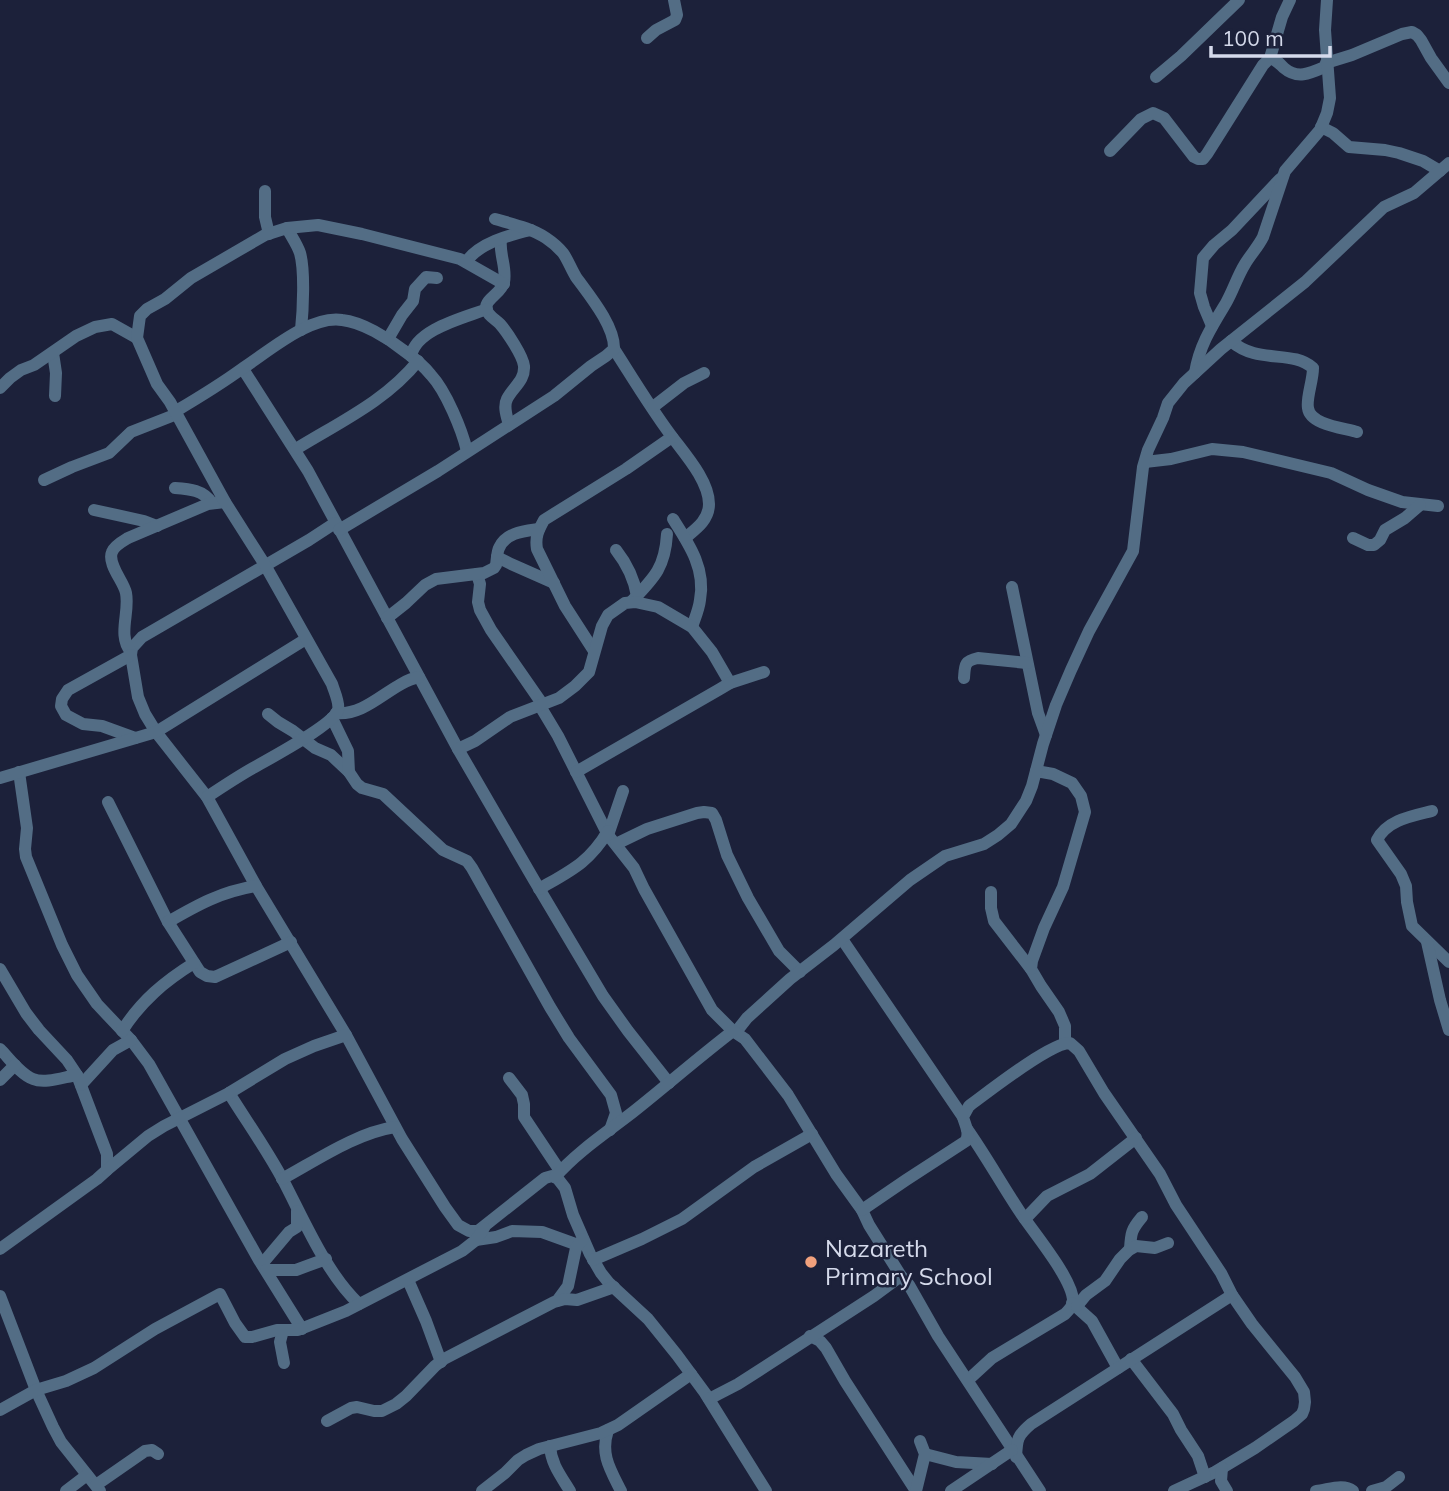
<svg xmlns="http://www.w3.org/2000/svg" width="1449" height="1491" viewBox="0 0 1449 1491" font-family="Mulish,sans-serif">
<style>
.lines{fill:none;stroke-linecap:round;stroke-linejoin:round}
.minor{stroke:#536d85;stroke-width:12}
.poi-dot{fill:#f1a17d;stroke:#1c213a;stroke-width:2.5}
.labels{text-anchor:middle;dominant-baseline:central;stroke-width:5;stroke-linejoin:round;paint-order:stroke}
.poi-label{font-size:24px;fill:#d5daeb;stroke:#1c213a;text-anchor:start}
</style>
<rect width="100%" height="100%" fill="#1c213a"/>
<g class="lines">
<g class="minor">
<polyline points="647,38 656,30 675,20 677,15 674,0"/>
<polyline points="1270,58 1282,17 1290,0"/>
<polyline points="1326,63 1352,55 1402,34 1412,32 1417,35 1421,40 1431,58 1449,83"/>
<polyline points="1156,77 1181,56 1239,0"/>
<polyline points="1321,127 1333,133 1349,147 1385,150 1399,153 1423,161 1440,171"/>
<path d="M 1110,151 L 1141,119 L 1153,113 L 1164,118 L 1194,157 L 1198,159 L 1203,159 L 1207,154 L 1263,65 L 1270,58 C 1276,60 1279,63 1284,68 C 1298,80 1311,73 1327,66"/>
<polyline points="265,191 265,217 269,234"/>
<path d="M 287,228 C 291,236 297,244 300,253 C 305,270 303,311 301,330"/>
<path d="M 501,240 C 499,254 507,268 504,282 C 502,293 486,298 486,308 C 487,315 495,319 500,324 C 507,332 523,356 524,366 C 525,381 513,387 507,399 C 503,407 507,417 509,425"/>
<path d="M 466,262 C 479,243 509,235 531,230"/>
<polyline points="1212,326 1204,307 1200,293 1203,258 1214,245 1232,230 1280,179"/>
<polyline points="388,339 402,315 413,301 415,289 426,277 437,278"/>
<path d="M 1231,341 C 1258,365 1292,349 1313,368 C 1313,381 1306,398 1308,408 C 1310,425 1344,428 1357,432"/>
<path d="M 614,349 C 632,377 650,407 670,434 C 683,452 709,480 709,504 C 709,520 696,529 685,538"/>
<polyline points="53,353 56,373 55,396"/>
<path d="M 411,356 C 416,329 464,318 487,309"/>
<polyline points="243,369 308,471 458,749 534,880 603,996 628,1031 669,1083"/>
<path d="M 1195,373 C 1199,346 1212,326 1226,303 C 1233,291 1237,277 1245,264 C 1251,254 1258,247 1263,237 L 1285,171 L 1320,130 L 1327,113 L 1330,98 L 1325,30 L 1327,0"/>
<polyline points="0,388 10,378 21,370 34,365 76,336 95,327 112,324 137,338"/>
<polyline points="653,407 684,383 704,373"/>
<path d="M 176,411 C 198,398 221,384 243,368 C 268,352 310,315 342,320 C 362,322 388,338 403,350 C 413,357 423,365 431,375 C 446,391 462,430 467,451"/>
<path d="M 296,449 C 338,423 386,401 418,361"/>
<polyline points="1145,462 1171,459 1212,449 1243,452 1331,473 1368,490 1402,502 1438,506"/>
<polyline points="44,480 72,467 109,453 131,432 177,414"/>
<path d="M 175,488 C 190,489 203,490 212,503"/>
<polyline points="94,510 144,521 157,526"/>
<path d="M 673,519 C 689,544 706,569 700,600 C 699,609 695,618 692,627"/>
<polyline points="335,523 309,540 142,637 132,648 131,655 138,697 145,714 156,732 207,797 256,886 346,1035 402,1139 445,1207 458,1225 469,1231 478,1231 545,1178 552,1176 558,1179 565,1188 573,1215 590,1254 601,1273 609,1283 648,1319 677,1355 705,1393 766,1491"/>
<path d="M 339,530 L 438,471 L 554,396 L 591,366 L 606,356 L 614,349 C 615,326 589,295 576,277 C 571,269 568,260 563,253 C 558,247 552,242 546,238 C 531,228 512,224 495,219"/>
<polyline points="1353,538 1368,545 1374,545 1380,540 1385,530 1405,518 1420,505"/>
<path d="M 616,550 C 627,564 634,578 637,596"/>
<polyline points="497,557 511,564 554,583"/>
<polyline points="477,574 480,584 478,602 480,610 491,630 543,705"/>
<polyline points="1012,587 1038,713 1046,735"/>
<path d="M 631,602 C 654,578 665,568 667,534"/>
<path d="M 387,618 L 406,603 L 425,585 L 436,579 L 484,573 L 494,568 L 496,565 C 497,559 497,552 499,548 C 506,532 525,531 539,529"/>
<path d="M 594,651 L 565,606 L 537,549 C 535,537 538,531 544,520 L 626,469 L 672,437"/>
<path d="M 131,652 C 117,635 130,613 126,593 C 124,582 107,564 112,552 C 114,546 123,541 128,538 L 208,504 L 225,502"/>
<polyline points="131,655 68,690 62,699 61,706 66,715 83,724 102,726 135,738"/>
<path d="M 964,678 C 965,665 964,661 978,658 L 1027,663"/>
<polyline points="540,706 558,736 608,835 634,868 644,889 712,1010 733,1031"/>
<path d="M 336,713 C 368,716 390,683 419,677"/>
<polyline points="268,714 278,722 293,731 315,748 331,755 349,772"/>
<polyline points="332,718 348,751 349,772 357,784 362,788 383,794 443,850 467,861 472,868 550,1007 569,1038 611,1095 616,1113 610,1130"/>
<polyline points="458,749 475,741 510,717 559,698 575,686 589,672 602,626 608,615 625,603 635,602 658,607 692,627 712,652 730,683"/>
<polyline points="1036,771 1053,774 1072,783 1081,796 1085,812 1063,887 1044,928 1032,961 1031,969 1041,986 1059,1012 1065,1026 1065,1043"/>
<polyline points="19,772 27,828 25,849 26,857 62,945 77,975 97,1004 131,1040 149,1064 259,1260 302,1329"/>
<polyline points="576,772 720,689 730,683 764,672"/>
<polyline points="0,778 156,732 306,639"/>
<path d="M 207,797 C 222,787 237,777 253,768 C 269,759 333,725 338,710 C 340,703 334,691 332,684 L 265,565 L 225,502 L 170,402 L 157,384 L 137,338 L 140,316 L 147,309 L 165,299 L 191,278 L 265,235 L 287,228 L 318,225 L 362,234 L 460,259 L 504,284"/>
<polyline points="108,802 168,922 200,972 207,976 215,977 291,942"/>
<path d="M 1432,811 C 1412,816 1387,820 1377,840 L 1401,874 L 1406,886 L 1407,902 L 1412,926 L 1449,962"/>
<polyline points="608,835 623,791"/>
<polyline points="616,844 647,829 697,813 704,812 712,813 716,820 727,855 748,898 779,951 800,972"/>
<path d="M 539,889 C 570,871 589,863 608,831"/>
<polyline points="991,892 991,908 994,921 1031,969"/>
<path d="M 168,922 C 199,904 221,892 256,886"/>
<polyline points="842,939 963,1117"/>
<polyline points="1427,942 1440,1000 1449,1030"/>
<polyline points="0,969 26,1013 39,1030 67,1060 77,1075 107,1154 107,1170 97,1179 0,1249"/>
<path d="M 122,1031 C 141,1001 165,981 194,963"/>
<polyline points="736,1032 747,1018 790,979 834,945 910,880 945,856 984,844 998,835 1011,824 1026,801 1032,786 1043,744 1056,705 1071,670 1089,631 1133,551 1143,467 1148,450 1163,418 1168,403 1184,383 1221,349 1305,282 1384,207 1414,193 1449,163"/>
<path d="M 0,1049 C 9,1058 20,1074 33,1079 C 45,1084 64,1077 77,1075"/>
<polyline points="509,1078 522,1095 524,1104 524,1117 560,1171"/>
<polyline points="0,1080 15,1065"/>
<polyline points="81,1085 113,1050 131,1040"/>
<path d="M 229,1093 C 247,1122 267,1150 283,1180 C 304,1220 326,1273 359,1304"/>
<path d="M 967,1129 C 986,1156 1002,1185 1020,1212 C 1033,1232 1073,1279 1073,1301 C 1073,1306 1069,1310 1065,1314 L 992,1358 L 968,1380"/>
<polyline points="107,1170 148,1136 164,1126 229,1093 285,1059 314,1046 346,1035"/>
<path d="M 555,1177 C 578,1151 606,1133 633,1112 C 667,1085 699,1057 733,1031 L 745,1039 L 788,1095 L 836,1174 L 862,1210 L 869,1225 L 901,1276 L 909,1285 L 938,1336 L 1040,1491"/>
<path d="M 282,1179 C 317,1160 356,1133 395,1127"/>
<path d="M 862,1210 L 906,1180 L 966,1141 C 970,1132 965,1125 963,1117 L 969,1106 C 988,1092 1050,1043 1070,1043 L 1079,1051 L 1104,1093 L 1160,1174 L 1176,1205 L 1221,1273 L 1232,1295 L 1252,1324 L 1295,1377 L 1304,1392 L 1305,1402 L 1304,1409 L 1302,1414 L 1294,1421 L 1255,1448 L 1215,1472 L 1174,1491"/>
<polyline points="1025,1219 1047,1196 1090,1174 1136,1138"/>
<polyline points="476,1240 496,1237 512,1231 542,1232 578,1245"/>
<path d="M 1130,1249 C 1131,1233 1131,1230 1142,1217"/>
<polyline points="593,1260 642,1239 682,1219 754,1167 812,1134"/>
<polyline points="262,1264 289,1232 297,1227 297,1211"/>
<polyline points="266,1270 296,1270 326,1259"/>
<polyline points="408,1280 426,1321 441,1362"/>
<polyline points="0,1296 36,1390 53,1427 61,1442 100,1491"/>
<polyline points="557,1301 568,1286 576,1248 583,1239"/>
<polyline points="1072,1303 1092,1321 1118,1368"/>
<polyline points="1077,1306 1086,1295 1105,1281 1120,1259 1129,1250 1136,1246 1155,1248 1168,1243"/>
<polyline points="283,1330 280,1342 284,1363"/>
<polyline points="810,1336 820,1341 826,1348 845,1381 916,1491"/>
<polyline points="1131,1359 1173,1414 1181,1430 1198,1456 1205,1477"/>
<polyline points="709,1399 738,1384 766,1366 874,1296 901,1276"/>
<polyline points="0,1410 36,1390 66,1381 94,1368 155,1329 220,1294 235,1323 245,1337 252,1337 277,1330 298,1330 346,1311 462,1251 476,1240 484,1228"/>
<polyline points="327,1421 351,1408 357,1407 374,1411 382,1411 396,1404 406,1396 435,1366 444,1359 554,1302 565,1299 577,1300 614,1287"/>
<path d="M 608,1430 C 600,1454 610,1469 621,1491"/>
<path d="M 550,1446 C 551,1464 561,1476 570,1491"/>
<polyline points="925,1454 956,1462 992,1464"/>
<path d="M 1016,1457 C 1017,1439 1017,1436 1031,1424 L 1232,1295"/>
<polyline points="1222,1468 1221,1481 1227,1491"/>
<polyline points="96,1485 145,1451 152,1450 158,1454"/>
<polyline points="66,1491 87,1475"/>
<polyline points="482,1491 505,1473 518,1460 526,1455 539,1449 601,1433 618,1425 691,1374"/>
<polyline points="916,1491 925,1454 920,1441"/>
<polyline points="951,1491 1012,1450"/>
<path d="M 1316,1491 C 1328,1490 1343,1483 1353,1491"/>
<polyline points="1372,1491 1386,1487 1399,1477"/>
</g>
</g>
<circle class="poi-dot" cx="811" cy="1262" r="7"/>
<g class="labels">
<g class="poi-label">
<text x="825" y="1248">Nazareth<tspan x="825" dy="28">Primary School</tspan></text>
</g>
</g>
<path d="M1211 46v10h119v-10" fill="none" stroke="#d5daeb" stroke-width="3.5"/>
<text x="1222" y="46" font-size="21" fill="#d5daeb" stroke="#1c213a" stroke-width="5" paint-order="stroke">100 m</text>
</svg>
